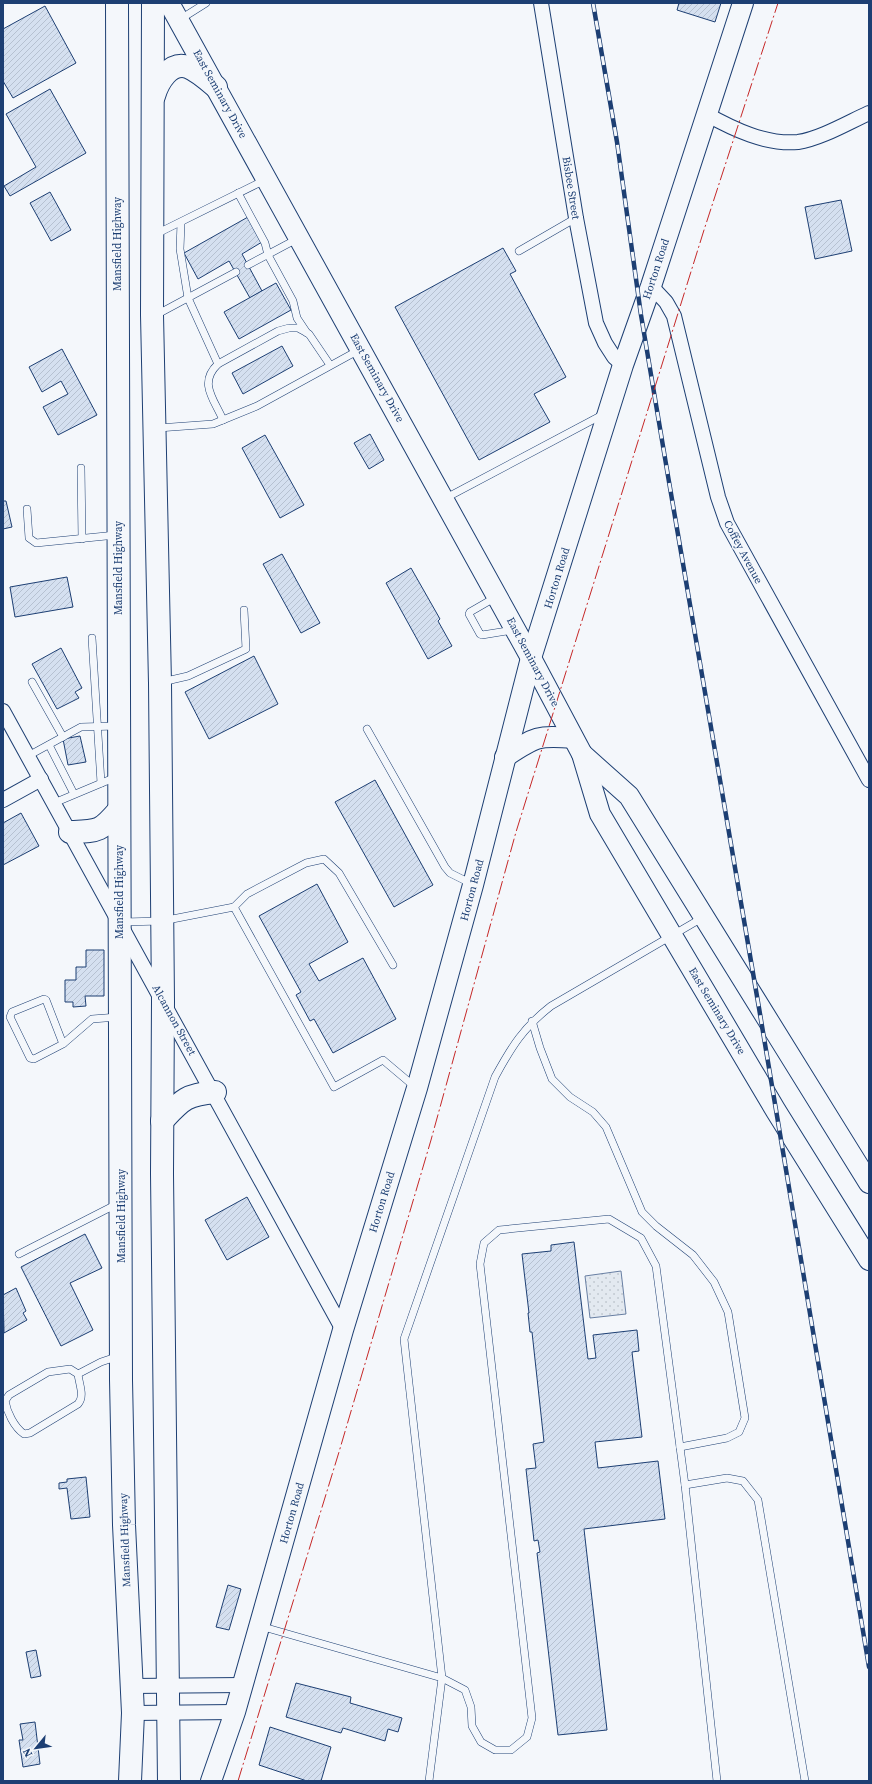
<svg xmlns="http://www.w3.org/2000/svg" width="872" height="1784" viewBox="0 0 872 1784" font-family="'Source Serif 4',serif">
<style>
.park{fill:url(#park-dots);stroke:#687fa3}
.building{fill:url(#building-hatch);stroke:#1d3f73}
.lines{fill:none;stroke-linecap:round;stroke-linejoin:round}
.lane-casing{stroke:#1d3f73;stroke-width:8}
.street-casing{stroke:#1d3f73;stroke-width:16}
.secondary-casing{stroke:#1d3f73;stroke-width:22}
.primary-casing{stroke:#1d3f73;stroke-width:24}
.lane{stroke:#f4f7fb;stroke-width:7}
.street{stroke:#f4f7fb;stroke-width:14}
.secondary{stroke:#f4f7fb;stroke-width:20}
.primary{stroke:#f4f7fb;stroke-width:22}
.rail-casing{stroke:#1d3f73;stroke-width:4.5}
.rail{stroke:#f4f7fb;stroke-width:3;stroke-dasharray:9;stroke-linecap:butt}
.power{stroke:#c62828;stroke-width:1;stroke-dasharray:14 3 2 3;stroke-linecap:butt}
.labels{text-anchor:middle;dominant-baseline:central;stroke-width:3;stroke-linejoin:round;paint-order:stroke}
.street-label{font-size:11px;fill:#1d3f73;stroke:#f4f7fb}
</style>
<defs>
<pattern id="park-dots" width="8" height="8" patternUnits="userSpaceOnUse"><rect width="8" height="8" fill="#e3e9f0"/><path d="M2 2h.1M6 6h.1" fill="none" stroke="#c2c9d1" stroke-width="1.8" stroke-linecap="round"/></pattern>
<pattern id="building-hatch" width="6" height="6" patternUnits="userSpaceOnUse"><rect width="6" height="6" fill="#d5e0f0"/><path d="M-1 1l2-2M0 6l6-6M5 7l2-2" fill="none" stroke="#b6c1d1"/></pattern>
</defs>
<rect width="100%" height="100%" fill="#f4f7fb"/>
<polygon class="park" points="621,1271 626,1314 590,1318 585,1276"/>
<g class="building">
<polygon points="679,3 721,3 715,22 677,10"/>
<polygon points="45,6 76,63 13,98 3,81 3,29"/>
<polygon points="50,89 86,153 10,196 4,186 36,167 6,114"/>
<polygon points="50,192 71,230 51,241 30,203"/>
<polygon points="841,200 852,251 815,259 805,207"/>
<polygon points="248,217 262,242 242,254 262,291 250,298 229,261 198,279 184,253"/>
<polygon points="503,248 516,271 510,274 566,377 534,394 550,422 479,460 395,307"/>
<polygon points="276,283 291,310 239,339 224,312"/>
<polygon points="282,346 293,366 243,394 232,373"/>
<polygon points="62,349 97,415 58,435 43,407 68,394 61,381 42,392 29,367"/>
<polygon points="370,434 384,460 369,469 354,443"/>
<polygon points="265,435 304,505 280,518 242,448"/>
<polygon points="3,501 6,501 12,527 3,529"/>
<polygon points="282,554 320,623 301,633 263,564"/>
<polygon points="411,568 440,619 438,621 452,646 428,659 386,583"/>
<polygon points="67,577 73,607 15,617 10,587"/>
<polygon points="61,648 82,688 75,692 79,698 57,709 32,664"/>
<polygon points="254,656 278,704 209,739 185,692"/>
<polygon points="80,736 86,762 68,765 63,739"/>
<polygon points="375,780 433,885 394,907 335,802"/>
<polygon points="21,813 39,846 3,865 3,823"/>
<polygon points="317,884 348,942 309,964 319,981 363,958 396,1019 333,1053 314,1019 310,1021 296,995 301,992 259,916"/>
<polygon points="86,950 104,950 104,996 85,996 86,1006 73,1007 73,1002 65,1002 65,980 76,980 76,967 86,967"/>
<polygon points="247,1197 269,1237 227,1260 205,1220"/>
<polygon points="85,1234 102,1268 70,1283 93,1330 61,1346 21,1267"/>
<polygon points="574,1242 588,1359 596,1358 593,1335 637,1330 639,1351 632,1352 642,1437 595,1442 598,1468 658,1461 665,1519 584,1529 607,1730 558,1735 537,1553 540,1552 538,1540 534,1541 526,1469 536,1468 533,1444 544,1442 532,1332 530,1332 528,1313 529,1313 522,1254 551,1251 551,1245"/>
<polygon points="16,1288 26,1311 23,1313 27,1320 4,1333 3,1295"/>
<polygon points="86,1477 90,1517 71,1519 67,1488 59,1489 59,1483 67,1482 67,1479"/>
<polygon points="228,1585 241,1589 229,1630 216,1627"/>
<polygon points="36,1650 41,1676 31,1678 26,1652"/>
<polygon points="296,1683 351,1697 350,1703 402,1718 398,1732 388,1729 385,1741 343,1728 341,1733 286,1717"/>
<polygon points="35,1722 40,1764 23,1767 19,1740 23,1740 20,1724"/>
<polygon points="270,1727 331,1747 321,1781 307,1781 259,1765"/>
</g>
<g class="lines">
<g class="lane-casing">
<g id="lane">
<polyline points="179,20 206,3"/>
<polyline points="238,193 265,243 268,255 293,301 297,318 307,333"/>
<polyline points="181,223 180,249 188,298 218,364"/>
<polyline points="156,234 265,180"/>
<polyline points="519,251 576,218"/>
<polyline points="248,265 297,239"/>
<polyline points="156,315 236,272"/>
<path d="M 223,420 C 214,399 198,383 218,364 L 278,331 L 289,328 L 298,328 L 309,334 L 330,365"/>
<polyline points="158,428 213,424 257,406 359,350"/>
<polyline points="81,468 82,539"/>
<polyline points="444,499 604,414"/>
<polyline points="27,509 29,538 36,543 116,535"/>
<polyline points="496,597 470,612 469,614 480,634 482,635 513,630"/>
<polyline points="92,638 101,783"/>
<polyline points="32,682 63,737"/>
<polyline points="162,682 188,676 246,649 244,610"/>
<polyline points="367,729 445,867 450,873 472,884"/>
<polyline points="49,745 74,794"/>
<polyline points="28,756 81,727 116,726"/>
<polyline points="54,803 116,777"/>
<polyline points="234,907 247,894 306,863 324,859 339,873 393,965"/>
<polyline points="123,922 162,921 234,907 334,1087 383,1060 415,1087"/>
<polyline points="532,1021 540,1048 552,1079 570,1097 593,1112 606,1127 642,1212 656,1226 693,1255 714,1282 728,1312 745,1418 739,1432 727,1438 680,1447"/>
<polyline points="63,1044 46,1000 44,999 12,1012 10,1017 30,1058 34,1059 63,1044 92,1019 118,1017"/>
<polyline points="19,1254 117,1204"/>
<path d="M 70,1369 L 78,1374 C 79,1384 85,1396 78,1404 L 30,1433 L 24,1434 C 14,1427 7,1412 5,1401 L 9,1395 L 48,1372 Z"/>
<polyline points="78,1374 101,1362 119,1356"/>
<polyline points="685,1485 727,1478 743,1481 758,1500 805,1781"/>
<path d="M 260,1626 L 442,1678 L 404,1339 L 495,1077 C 512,1046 523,1028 551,1006 L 702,918"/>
<polyline points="429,1781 442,1678 465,1690 471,1707 472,1726 481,1742 495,1750 511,1750 527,1737 532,1718 480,1264 484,1243 499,1230 609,1219 641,1238 656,1266 685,1485 717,1781"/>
</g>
</g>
<g class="street-casing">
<g id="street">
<polyline points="541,3 576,218 596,323 605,343 614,357 623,365"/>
<path d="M 706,114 C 733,129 766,145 798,142 C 820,139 849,122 869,113"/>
<polyline points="651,286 666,302 674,316 718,497 727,523 869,780"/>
<path d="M 3,711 C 117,917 231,1123 343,1330"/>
<polyline points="3,800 41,779"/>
<polyline points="132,1686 242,1685"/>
<polyline points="133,1713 235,1712"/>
</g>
</g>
<g class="secondary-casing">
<g id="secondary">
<polyline points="169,3 531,658 582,754 600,814 776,1111 869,1260"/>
<polyline points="582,754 629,796 869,1183"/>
<path d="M 505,757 C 535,737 537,735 573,738"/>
<polyline points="211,1781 235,1712 343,1330 417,1088 473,885 531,658 623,365 651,286 743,3"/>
</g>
</g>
<g class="primary-casing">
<g id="primary">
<polyline points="117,3 121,1380 124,1525 133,1713 130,1781"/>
<polyline points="153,3 152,315 160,683 163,1001 162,1174 169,1781"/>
<path d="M 154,96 C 158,82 170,61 188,67 C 198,71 208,80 216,87"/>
<path d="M 70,832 C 99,831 100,832 119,810"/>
<path d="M 162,1121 C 182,1100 185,1095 215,1092"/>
</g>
</g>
<use href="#lane" class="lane"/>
<use href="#street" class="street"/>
<use href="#secondary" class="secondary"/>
<use href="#primary" class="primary"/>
<g class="rail-casing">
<polyline id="rail" points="593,3 617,142 641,315 668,476 759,1008 869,1667"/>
</g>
<use href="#rail" class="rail"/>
<polyline class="power" points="238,1781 339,1452 431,1140 516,832 704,230 778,3"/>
</g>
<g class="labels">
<g class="street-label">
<text transform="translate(220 94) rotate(61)">East Seminary Drive</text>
<text transform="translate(571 188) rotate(81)">Bisbee Street</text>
<text transform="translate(117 244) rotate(-90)">Mansfield Highway</text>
<text transform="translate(656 269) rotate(-72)">Horton Road</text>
<text transform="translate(377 378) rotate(61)">East Seminary Drive</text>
<text transform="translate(743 552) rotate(62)">Coffey Avenue</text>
<text transform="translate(118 568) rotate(-90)">Mansfield Highway</text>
<text transform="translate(557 578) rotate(-73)">Horton Road</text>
<text transform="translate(533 662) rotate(62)">East Seminary Drive</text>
<text transform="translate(472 890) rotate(-75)">Horton Road</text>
<text transform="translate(119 892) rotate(-90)">Mansfield Highway</text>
<text transform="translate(717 1011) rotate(59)">East Seminary Drive</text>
<text transform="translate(174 1020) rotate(61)">Alcannon Street</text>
<text transform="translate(382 1202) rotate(-73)">Horton Road</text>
<text transform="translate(121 1216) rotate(-90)">Mansfield Highway</text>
<text transform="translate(292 1513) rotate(-74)">Horton Road</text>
<text transform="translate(125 1540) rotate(-92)">Mansfield Highway</text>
</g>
</g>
<rect width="872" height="1784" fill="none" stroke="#1d3f73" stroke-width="8"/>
<g transform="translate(36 1748) rotate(241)" stroke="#f4f7fb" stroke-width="3" paint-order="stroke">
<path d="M0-3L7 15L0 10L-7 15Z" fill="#1d3f73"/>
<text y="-6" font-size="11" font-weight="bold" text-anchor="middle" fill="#1d3f73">N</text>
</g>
</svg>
